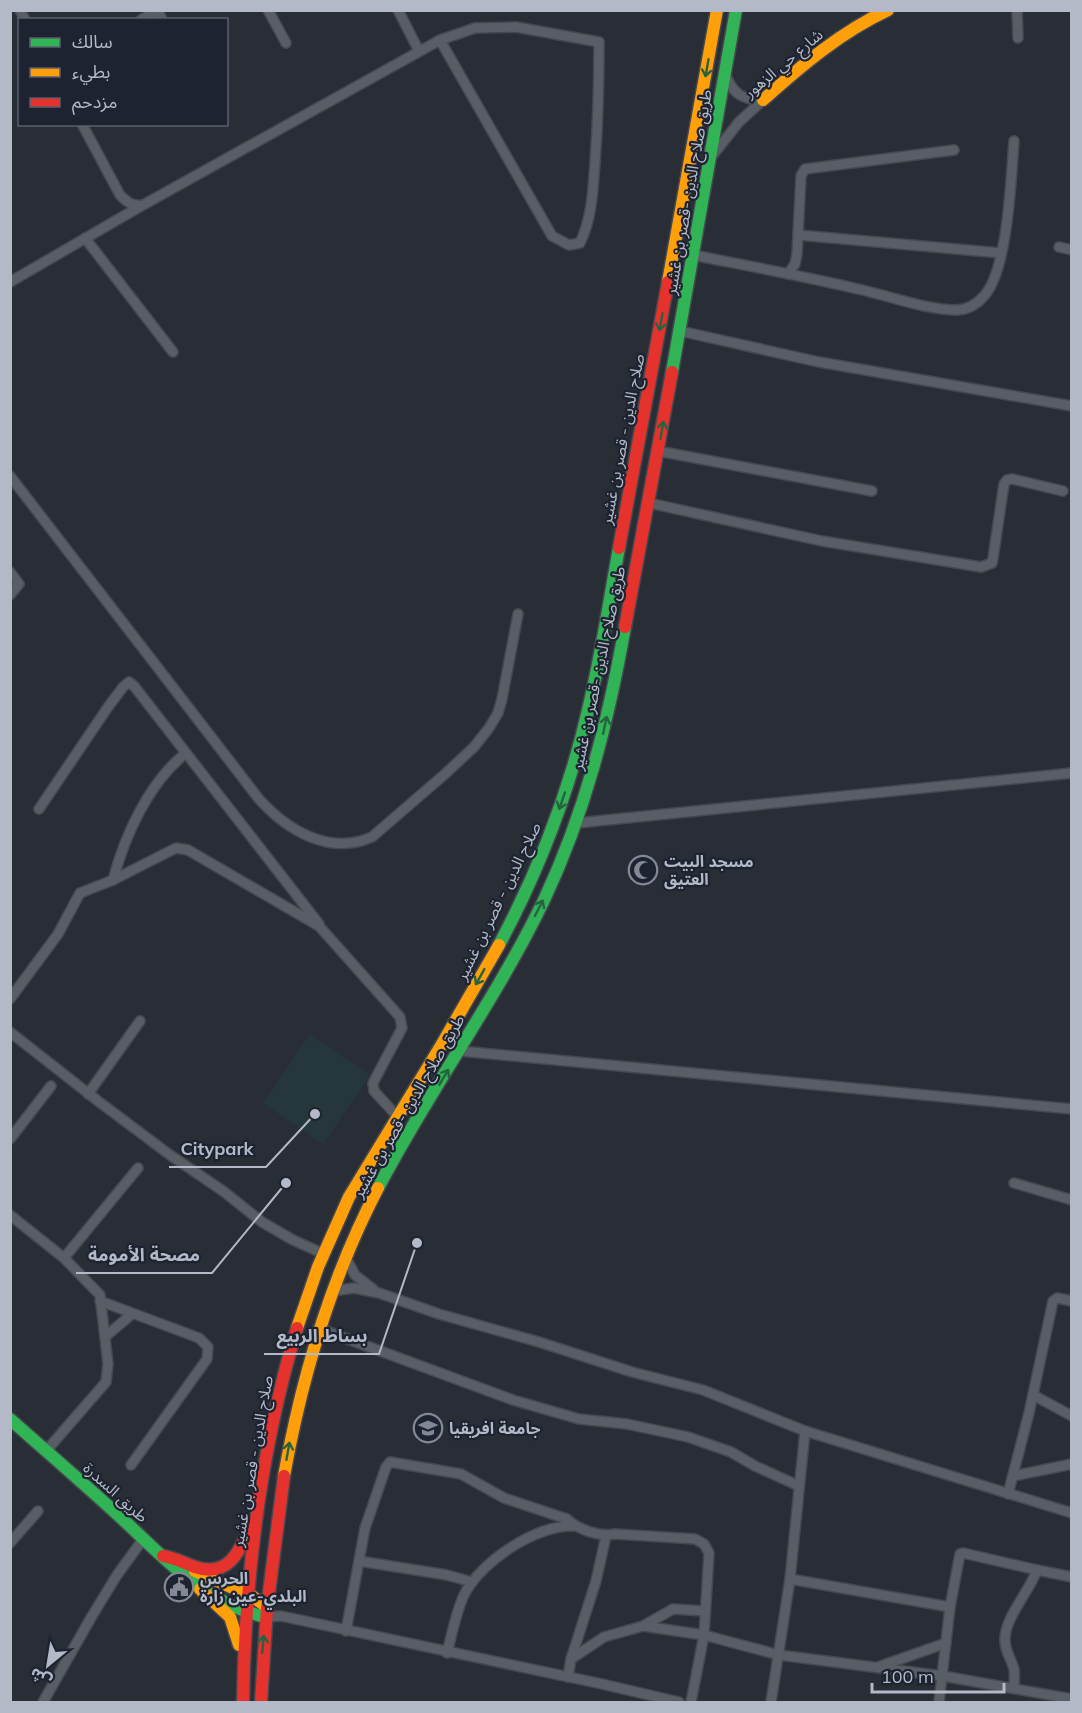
<svg xmlns="http://www.w3.org/2000/svg" width="1082" height="1713" viewBox="0 0 1082 1713" font-family="Mulish,'Noto Sans Arabic',sans-serif">
<style>
.green{fill:#26373b}
.lines{fill:none;stroke-linecap:round;stroke-linejoin:round}
.street-casing{stroke:#45484f;stroke-width:12}
.fast-casing{stroke:#45484f;stroke-width:15}
.slow-casing{stroke:#45484f;stroke-width:15}
.jam-casing{stroke:#45484f;stroke-width:15}
.street{stroke:#595d65;stroke-width:9}
.fast{stroke:#30b455;stroke-width:12}
.slow{stroke:#ff9f0a;stroke-width:12}
.jam{stroke:#e5322d;stroke-width:12}
.oneway{stroke:#266441}
.labels{text-anchor:middle;dominant-baseline:central;stroke-width:4.5;stroke-linejoin:round;paint-order:stroke}
.street-label{font-size:16px;fill:#b3b9c7;stroke:#1d2330}
.poi-label{font-size:16px;font-weight:bold;fill:#b3b9c7;stroke:#1d2330;text-anchor:start}
.leader{fill:none;stroke:#b3b9c7;stroke-width:2}
.callout-dot{fill:#b3b9c7;stroke:#1d2330;stroke-width:2}
.callout-label{font-size:18px;text-anchor:middle;font-weight:bold;fill:#b3b9c7;stroke:#1d2330;stroke-width:4.5;stroke-linejoin:round;paint-order:stroke}
</style>
<rect width="100%" height="100%" fill="#292d36"/>
<polygon class="green" points="310,1034 370,1075 323,1144 263,1103"/>
<g class="lines">
<g class="street-casing">
<g id="street">
<polyline points="20,10 25,20"/>
<polyline points="268,10 286,43"/>
<polyline points="398,10 419,51"/>
<polyline points="1017,10 1018,38"/>
<polyline points="141,20 158,10 162,20"/>
<path d="M 726,76 C 733,94 743,100 763,100"/>
<path d="M 82,124 L 120,195 C 128,203 132,206 143,205 L 440,40 L 475,28 L 516,27 L 599,42 C 599,82 598,122 595,162 C 593,190 592,218 580,243 L 569,245 L 552,236 L 440,40"/>
<polyline points="712,156 739,122 763,100"/>
<polyline points="798,235 1001,253"/>
<polyline points="85,238 173,352"/>
<polyline points="1059,247 1072,250"/>
<path d="M 693,255 C 748,266 804,276 858,289 C 890,296 923,309 956,310 C 967,310 977,304 984,296 C 1008,270 1011,178 1014,141"/>
<polyline points="788,274 795,264 797,254 801,176 805,169 954,150"/>
<polyline points="10,282 141,206"/>
<polyline points="680,331 819,362 1072,406"/>
<polyline points="658,451 872,491"/>
<path d="M 10,476 L 259,799 C 287,830 329,856 372,837 L 445,774 L 474,747 L 489,728 L 498,713 L 502,699 L 518,614"/>
<polyline points="649,503 822,541 981,567 992,563 993,558 1004,484 1007,480 1012,479 1063,491"/>
<polyline points="10,572 19,584 10,595"/>
<polyline points="39,809 108,707 123,687 129,682 134,686 319,924"/>
<polyline points="577,823 1072,773"/>
<path d="M 113,880 C 125,835 149,782 186,753"/>
<polyline points="10,999 58,934 80,893 113,880 176,848 188,850 319,926 400,1017 402,1028 373,1083 374,1091 397,1116"/>
<polyline points="10,1032 98,1101 170,1155 223,1191 262,1222 293,1240 324,1254"/>
<polyline points="460,1051 1072,1109"/>
<polyline points="88,1094 140,1021"/>
<polyline points="10,1139 51,1086"/>
<polyline points="1014,1183 1072,1200"/>
<polyline points="10,1215 64,1258 100,1295 108,1364 106,1382 46,1451"/>
<polyline points="64,1258 138,1168"/>
<polyline points="346,1258 355,1275 374,1290"/>
<polyline points="332,1291 354,1288 379,1293 439,1314 539,1342 632,1372 703,1390 805,1431 1072,1513"/>
<polyline points="100,1301 199,1338 208,1347 207,1359 131,1465"/>
<polyline points="318,1328 513,1400 579,1419 627,1424 688,1437 731,1452 755,1466 799,1486"/>
<polyline points="106,1336 132,1314"/>
<polyline points="1033,1395 1072,1416"/>
<polyline points="1013,1476 1072,1464"/>
<polyline points="1008,1494 1029,1413 1053,1301 1057,1298 1072,1301"/>
<polyline points="10,1543 38,1511"/>
<polyline points="359,1561 447,1575 472,1582"/>
<polyline points="790,1579 950,1607"/>
<polyline points="266,1617 281,1616 602,1684 679,1702"/>
<polyline points="643,1626 673,1609 705,1611"/>
<path d="M 346,1631 L 365,1528 L 386,1467 L 390,1462 L 461,1474 L 504,1498 L 567,1519 C 579,1530 599,1537 615,1534 L 695,1539 L 704,1544 L 709,1553 L 704,1635 L 643,1626 L 604,1637 L 571,1659"/>
<path d="M 447,1653 C 452,1634 456,1612 464,1595 C 481,1561 537,1524 575,1526"/>
<polyline points="878,1667 946,1643"/>
<polyline points="568,1677 571,1659 596,1581 606,1536"/>
<path d="M 1014,1688 C 1014,1682 1015,1675 1014,1669 C 1011,1658 1004,1650 1005,1638 C 1006,1616 1029,1592 1037,1570 L 1072,1577"/>
<polyline points="43,1702 92,1616 117,1575 144,1538"/>
<polyline points="691,1702 704,1635 779,1655 943,1676 1072,1699"/>
<polyline points="771,1702 790,1579 805,1431"/>
<polyline points="939,1702 950,1607 960,1554 963,1553 1037,1570"/>
</g>
</g>
<g class="fast-casing">
<g id="fast">
<polyline points="672,372 736,10"/>
<path d="M 499,945 C 539,870 569,793 588,710 C 601,657 609,602 619,548"/>
<path d="M 378,1188 C 429,1090 496,1000 544,900 C 585,813 608,722 625,627"/>
<path d="M 10,1419 C 46,1451 82,1482 117,1514 C 162,1555 203,1604 266,1617"/>
</g>
</g>
<g class="slow-casing">
<g id="slow">
<path d="M 763,100 C 802,65 841,32 888,10"/>
<polyline points="668,282 717,10"/>
<polyline points="297,1328 318,1267 349,1197 442,1044 499,945"/>
<path d="M 284,1476 C 302,1376 331,1278 378,1188"/>
<polyline points="195,1571 253,1597 267,1607"/>
<polyline points="200,1589 230,1617 239,1645"/>
</g>
</g>
<g class="jam-casing">
<g id="jam">
<polyline points="619,548 668,282"/>
<polyline points="625,627 672,372"/>
<path d="M 163,1556 C 175,1558 184,1563 195,1567 C 227,1578 239,1553 250,1528"/>
<path d="M 243,1702 C 245,1577 261,1447 297,1328"/>
<polyline points="261,1702 267,1608 284,1476"/>
</g>
</g>
<use href="#street" class="street"/>
<use href="#fast" class="fast"/>
<use href="#slow" class="slow"/>
<use href="#jam" class="jam"/>
</g>
<defs><path id="oneway-shaft" d="M-6 0H5M1.5-3L5.5 0L1.5 3" fill="none" stroke-width="1.6" stroke-linecap="round" stroke-linejoin="round" transform="scale(1.5)"/></defs>
<g class="oneway">
<use href="#oneway-shaft" transform="translate(707 68) rotate(100)"/>
<use href="#oneway-shaft" transform="translate(661 322) rotate(100)"/>
<use href="#oneway-shaft" transform="translate(662 430) rotate(-80)"/>
<use href="#oneway-shaft" transform="translate(605 725) rotate(-78)"/>
<use href="#oneway-shaft" transform="translate(562 801) rotate(109)"/>
<use href="#oneway-shaft" transform="translate(539 908) rotate(-63)"/>
<use href="#oneway-shaft" transform="translate(480 977) rotate(119)"/>
<use href="#oneway-shaft" transform="translate(444 1077) rotate(-59)"/>
<use href="#oneway-shaft" transform="translate(288 1451) rotate(-80)"/>
<use href="#oneway-shaft" transform="translate(263 1644) rotate(-85)"/>
</g>
<defs>
<g id="mosque-ring" transform="scale(1.5)"><circle r="9.5" fill="#1d2330" stroke="#838894" stroke-width="1.5"/><path d="M3.5-4.9A6 6 0 1 0 3.5 4.9A5 5 0 1 1 3.5-4.9Z" fill="#838894"/></g>
<g id="university-ring" transform="scale(1.5)"><circle r="9.5" fill="#1d2330" stroke="#838894" stroke-width="1.5"/><path d="M0-5L7-2L0 1L-7-2ZM-4 1L0 2.5L4 1V4Q0 6-4 4Z" fill="#838894"/></g>
<g id="civic-ring" transform="scale(1.5)"><circle r="9.5" fill="#1d2330" stroke="#838894" stroke-width="1.5"/><path d="M-.6-6.5H3V-4.5H.6V-3L4-1V1h2V6H-6V1h2V-1L-.6-3ZM-1.2 2.5V6h2.4V2.5Z" fill="#838894"/></g>
</defs>
<g fill-rule="evenodd">
<use href="#mosque-ring" x="643" y="870"/>
<use href="#university-ring" x="428" y="1428"/>
<use href="#civic-ring" x="179" y="1587"/>
</g>
<g class="labels">
<g class="street-label">
<text transform="translate(783 63) rotate(-40)">شارع حي الزهور</text>
<text transform="translate(688 192) rotate(-80)">طريق صلاح الدين -قصر بن غشير</text>
<text transform="translate(622 439) rotate(-79)">صلاح الدين - قصر بن غشير</text>
<text transform="translate(598 668) rotate(-78)">طريق صلاح الدين -قصر بن غشير</text>
<text transform="translate(498 901) rotate(-64)">صلاح الدين - قصر بن غشير</text>
<text transform="translate(408 1106) rotate(-60)">طريق صلاح الدين -قصر بن غشير</text>
<text transform="translate(252 1461) rotate(-80)">صلاح الدين - قصر بن غشير</text>
<text transform="translate(116 1492) rotate(42)">طريق السدرة</text>
</g>
<g class="poi-label">
<text x="664" y="861">مسجد البيت<tspan x="664" dy="18">العتيق</tspan></text>
<text x="449" y="1428">جامعة افريقيا</text>
<text x="200" y="1578">الحرس<tspan x="200" dy="18">البلدي-عين زارة</tspan></text>
</g>
</g>
<path class="leader" d="M315 1114L266 1167H169M286 1183L212 1273H76M417 1243L379 1354H264"/>
<g class="callout-dot">
<circle cx="315" cy="1114" r="6"/>
<circle cx="286" cy="1183" r="6"/>
<circle cx="417" cy="1243" r="6"/>
</g>
<g class="callout-label">
<text x="217" y="1155">Citypark</text>
<text x="144" y="1261">مصحة الأمومة</text>
<text x="322" y="1342">بساط الربيع</text>
</g>
<rect width="1082" height="1713" fill="none" stroke="#b3b9c7" stroke-width="24"/>
<rect x="18" y="18" width="210" height="108" fill="#1d2330" stroke="#595f6c" stroke-width="1.5"/>
<rect x="30" y="38" width="30" height="9" fill="#30b455" stroke="#595f6c" stroke-width="1.5"/>
<text x="72" y="48" font-size="18" fill="#b3b9c7">سالك</text>
<rect x="30" y="68" width="30" height="9" fill="#ff9f0a" stroke="#595f6c" stroke-width="1.5"/>
<text x="72" y="78" font-size="18" fill="#b3b9c7">بطيء</text>
<rect x="30" y="98" width="30" height="9" fill="#e5322d" stroke="#595f6c" stroke-width="1.5"/>
<text x="72" y="108" font-size="18" fill="#b3b9c7">مزدحم</text>
<g transform="translate(48 1665) rotate(210)" stroke="#1d2330" stroke-width="4.5" paint-order="stroke">
<path d="M0-4.5L10 22L0 15L-10 22Z" fill="#b3b9c7"/>
<text y="-9" font-size="16" font-weight="bold" text-anchor="middle" fill="#b3b9c7">ش</text>
</g>
<path d="M872 1683v9h132v-9" fill="none" stroke="#b3b9c7" stroke-width="3"/>
<text x="881" y="1683" font-size="18" fill="#b3b9c7" stroke="#1d2330" stroke-width="4.5" paint-order="stroke">100 m</text>
</svg>
